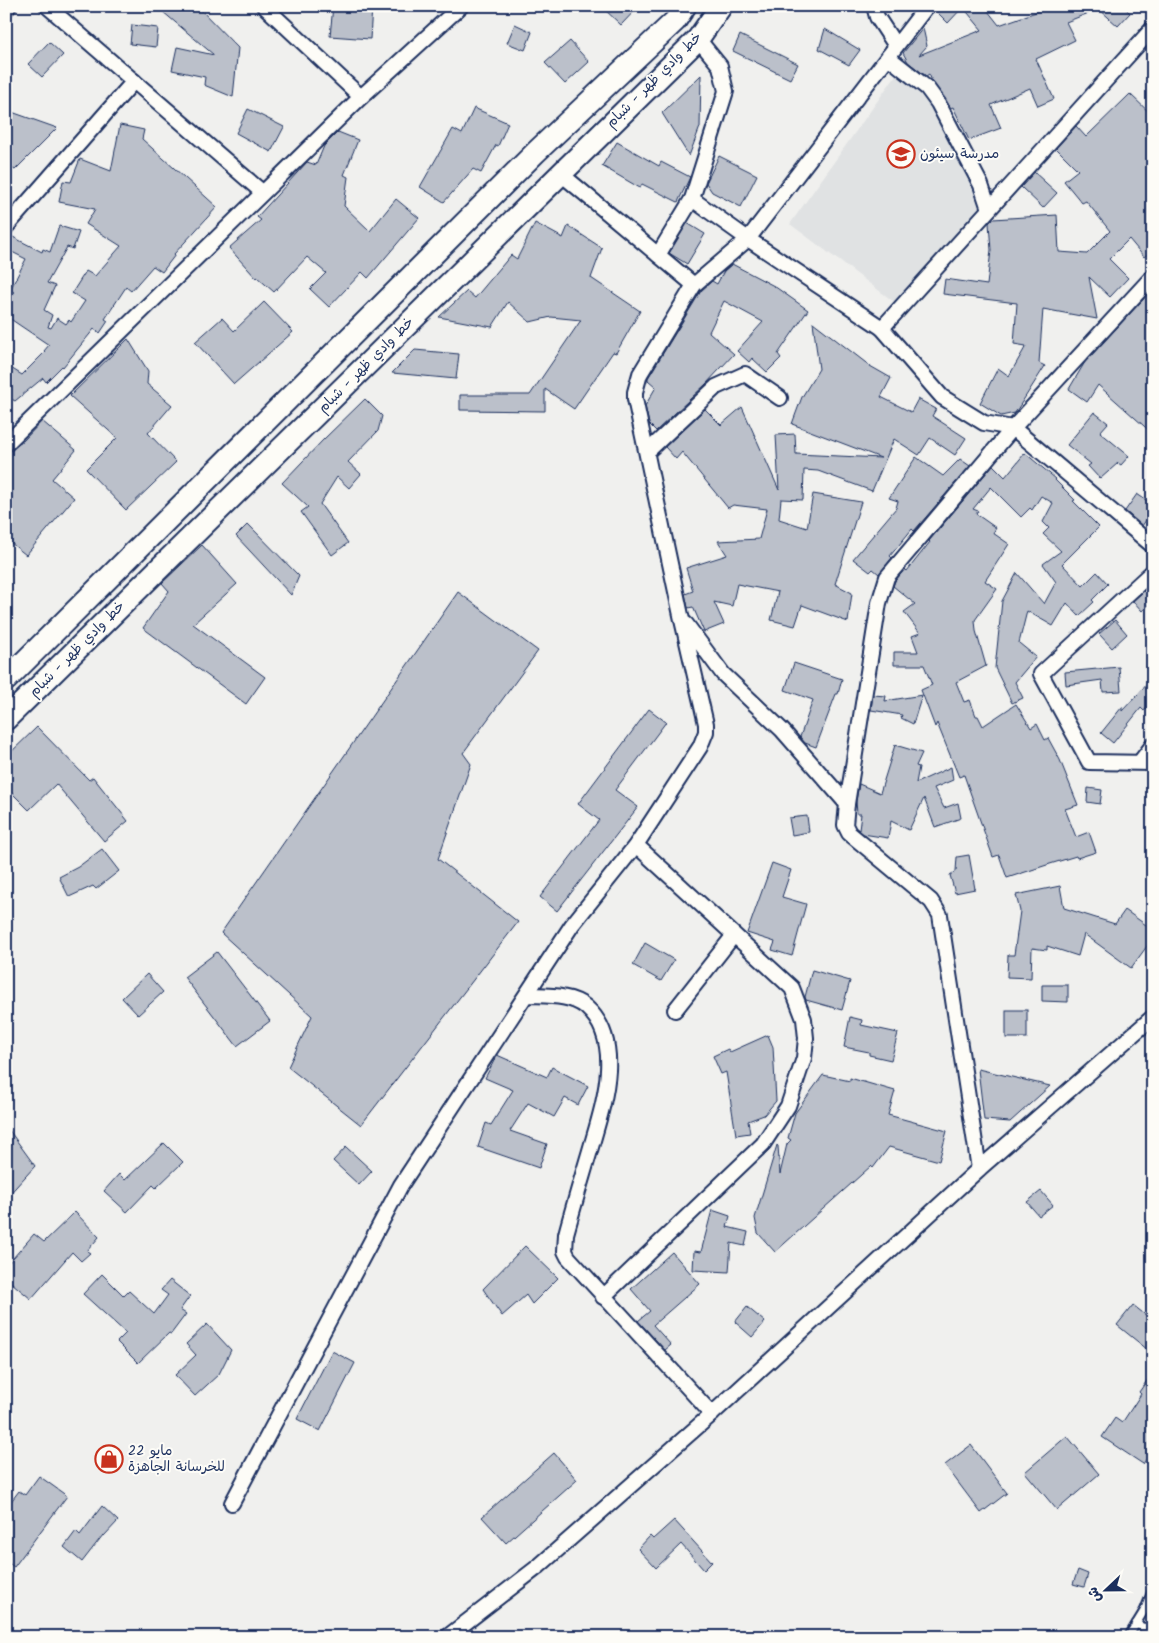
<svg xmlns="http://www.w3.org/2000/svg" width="1159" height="1643" viewBox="0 0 1159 1643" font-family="Kalam,'Playpen Sans Arabic',sans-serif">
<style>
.built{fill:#e0e2e3}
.building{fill:#bbc0ca;stroke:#1b2f5e}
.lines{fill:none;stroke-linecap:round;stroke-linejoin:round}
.lane-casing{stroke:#1b2f5e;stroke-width:11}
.street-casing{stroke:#1b2f5e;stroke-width:18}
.primary-casing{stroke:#1b2f5e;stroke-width:25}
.lane{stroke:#fdfcf7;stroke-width:7}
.street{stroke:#fdfcf7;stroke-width:14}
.primary{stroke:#fdfcf7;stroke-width:21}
.labels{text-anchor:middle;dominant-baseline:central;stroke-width:4;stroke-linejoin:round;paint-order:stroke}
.street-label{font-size:14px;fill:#1b2f5e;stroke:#fdfcf7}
.poi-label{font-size:14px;fill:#1b2f5e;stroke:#fdfcf7;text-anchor:start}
</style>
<rect width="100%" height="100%" fill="#f0f0ee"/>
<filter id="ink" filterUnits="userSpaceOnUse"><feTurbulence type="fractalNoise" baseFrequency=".02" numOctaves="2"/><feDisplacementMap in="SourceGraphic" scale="10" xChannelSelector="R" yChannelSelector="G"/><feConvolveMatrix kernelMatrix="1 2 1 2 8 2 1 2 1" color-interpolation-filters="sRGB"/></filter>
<g filter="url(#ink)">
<polygon class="built" points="903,65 939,107 985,202 897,304 790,224"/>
<g class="building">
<polygon points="156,6 197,6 238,48 233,97 204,85 205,77 172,70 177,47 214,55"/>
<polygon points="333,6 372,6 370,39 330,36"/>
<polygon points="601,6 639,6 621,25"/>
<polygon points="936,6 984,6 999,25 1053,6 1123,6 1130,13 1118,26 1099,9 1066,22 1075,40 1036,59 1054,99 1038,106 1030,88 991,105 1001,128 969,140 953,107 951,108 932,81 929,74 926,76 908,62 903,53 923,28 927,46 919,55 982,30 963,7 948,23 935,10"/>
<polygon points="515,24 532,32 525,50 507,43"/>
<polygon points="132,25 158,28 156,47 130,44"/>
<polygon points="825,29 860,50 849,65 819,49"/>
<polygon points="740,35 798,64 790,79 733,51"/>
<polygon points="570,41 589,62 565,84 545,63"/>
<polygon points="49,42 63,55 42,77 28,64"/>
<polygon points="701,75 700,127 689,156 662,113"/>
<polygon points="1130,94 1153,116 1153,250 1144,257 1129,239 1109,259 1128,278 1110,297 1089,277 1097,319 1043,309 1039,363 1045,366 1015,413 1001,416 980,403 998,368 1009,376 1026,346 1014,344 1017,303 943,294 945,279 987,285 991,250 989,223 993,219 1057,215 1059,252 1087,254 1110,231 1086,201 1082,203 1064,181 1078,170 1056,148 1076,126 1086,137"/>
<polygon points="474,108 508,123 498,146 496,145 481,173 473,169 444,202 420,187 453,129 462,134"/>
<polygon points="248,109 284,127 271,152 236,133"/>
<polygon points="6,110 57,128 15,170 6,165"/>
<polygon points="120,125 144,130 142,139 217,207 174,254 175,255 162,272 153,266 131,291 126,287 105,319 108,321 100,333 94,329 63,367 62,366 46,382 43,378 15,401 6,396 6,365 22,375 45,352 44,351 49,345 6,316 6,303 14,292 10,290 26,259 6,249 6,236 9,235 42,252 43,249 50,252 59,226 79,232 73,249 67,247 47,283 55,286 44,310 52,315 48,327 51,328 57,318 66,324 69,320 71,322 85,301 72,293 86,271 95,276 121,246 86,224 95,209 59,202 63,181 71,182 80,159 111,171"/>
<polygon points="338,132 358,140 344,175 348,177 344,206 370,231 396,199 419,218 368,278 362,272 329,307 310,289 326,273 307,257 274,292 257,277 256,278 229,248 261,220 257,217 307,162 316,165 324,146"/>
<polygon points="617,142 659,166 661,162 690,177 678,202 642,184 640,188 602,166"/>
<polygon points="719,156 757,175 741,207 712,192 706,183"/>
<polygon points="1034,172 1057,193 1043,208 1021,187"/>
<polygon points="535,223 563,238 568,226 602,248 591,278 640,311 616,353 613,352 574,409 545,389 545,411 460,410 460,395 530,395 581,320 551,317 530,322 508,302 492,327 439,317 467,291 475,298 511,255 517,259"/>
<polygon points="687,223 705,234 687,264 669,253"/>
<polygon points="732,264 774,286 808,310 778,354 781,358 767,372 752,358 749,362 737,351 763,322 724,301 709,332 734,354 706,384 656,431 649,424 645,406 656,387 648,380 648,378 701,291 712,281 717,284 724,271"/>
<polygon points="1153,289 1153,434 1098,385 1087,402 1069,389 1085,362"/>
<polygon points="264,302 293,332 234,384 195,342 222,318 234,331"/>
<polygon points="813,322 870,366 891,378 881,397 911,412 918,399 936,409 932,416 966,438 955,455 930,438 919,455 894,439 872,491 818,471 804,470 803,500 781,499 779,519 807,528 813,494 861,502 835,584 852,593 848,622 802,605 795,626 771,620 778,592 737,584 732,606 714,602 724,624 704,632 693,607 688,608 685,594 693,591 686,568 727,555 718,541 759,539 767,509 733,505 728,508 682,452 676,459 665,447 705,409 721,425 742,407 779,490 776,435 795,434 796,454 881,458 792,424 802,397 819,369"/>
<polygon points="128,339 148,371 147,384 172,405 148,433 176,462 126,510 86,469 117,438 70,396"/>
<polygon points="415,350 459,354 456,379 392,373"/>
<polygon points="365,399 382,416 378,431 348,462 361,474 349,488 337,477 320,504 348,543 332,555 301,512 308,507 282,483 323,440"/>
<polygon points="1094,412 1108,423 1100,432 1129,456 1121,465 1118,463 1100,479 1088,466 1091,464 1067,445"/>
<polygon points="42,421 76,450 52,479 74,498 26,555 6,539 6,455 24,440"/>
<polygon points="1025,453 1056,479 1055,480 1075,500 1073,501 1099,527 1062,564 1083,586 1097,572 1108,584 1092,600 1094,602 1079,616 1067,603 1053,626 1027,611 1019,643 1036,657 1015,682 1023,698 1012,703 995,668 1002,601 1017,573 1044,604 1056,582 1043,564 1061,551 1043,534 1049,528 1043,522 1053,503 1041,496 1032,510 1030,508 1021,517 991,487 973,509 978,511 976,514 996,528 993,533 1009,544 985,581 997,589 975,620 976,631 986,666 956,682 964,702 970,700 976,716 978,716 983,726 1016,704 1031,728 1037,724 1045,740 1048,738 1060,760 1078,805 1065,809 1076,837 1089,832 1096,852 1077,858 1076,856 1050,864 1007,878 999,855 993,857 964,775 959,777 937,723 935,727 921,690 932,685 924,665 894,665 894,652 918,652 912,636 920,633 904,612 915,604 893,586 895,581 905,569 907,571 930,542 929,541 993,465 1005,477"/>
<polygon points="916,457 943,476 960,459 970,466 914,531 912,529 890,556 892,558 879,574 873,569 870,572 853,559 896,508 898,501 889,498"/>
<polygon points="1137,494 1153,505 1153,510 1142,526 1125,511"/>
<polygon points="248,524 299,576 291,595 236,536"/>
<polygon points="202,545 237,584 193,624 265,677 246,704 143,628 169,591 162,583"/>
<polygon points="1153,583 1153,601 1142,611 1133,601"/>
<polygon points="458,592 538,651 463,753 471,764 438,859 518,922 361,1125 288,1067 312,1016 221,933"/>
<polygon points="1115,620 1127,634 1112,648 1099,634"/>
<polygon points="794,663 842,679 838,694 836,694 816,747 805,743 800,737 813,700 785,690"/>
<polygon points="1119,667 1121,691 1103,692 1102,680 1066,685 1065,672"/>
<polygon points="1153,678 1153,701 1144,711 1141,708 1113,743 1101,733 1122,707 1122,711"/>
<polygon points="873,695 886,696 885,701 922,695 913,724 901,718 902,715 871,710"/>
<polygon points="649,709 666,722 615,790 638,807 557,911 540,897 599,820 578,804"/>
<polygon points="37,727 89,780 93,777 128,821 104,841 56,784 29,810 6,787 6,757"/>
<polygon points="895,745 922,753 916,766 919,767 916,783 951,767 953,780 934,788 944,808 958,803 961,818 935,827 924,798 909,830 891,821 888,838 863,834 859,830 861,814 857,814 856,801 859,784 880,793"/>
<polygon points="1088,788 1102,790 1100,804 1087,802"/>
<polygon points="807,816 809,832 792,835 789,818"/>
<polygon points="102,849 119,871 96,889 93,886 69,897 59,877 78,867"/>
<polygon points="969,855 975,889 955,893 950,875 956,871 957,857"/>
<polygon points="772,863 791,870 782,897 806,904 792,956 772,950 775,942 747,933"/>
<polygon points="1060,886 1064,908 1115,924 1125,910 1153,930 1153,938 1131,968 1084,934 1078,956 1047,946 1047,950 1032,948 1031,978 1007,977 1008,955 1014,955 1020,911 1016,895"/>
<polygon points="645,943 674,960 661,981 633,965"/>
<polygon points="217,952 270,1021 237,1046 184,977"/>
<polygon points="812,970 850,981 842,1010 806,1000 805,997"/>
<polygon points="147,974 163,992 138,1015 122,998"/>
<polygon points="1042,985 1068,985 1068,1002 1042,1001"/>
<rect x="1006" y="1010" width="21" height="28"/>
<polygon points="850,1017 862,1020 861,1025 898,1033 891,1060 869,1055 869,1052 844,1047"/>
<polygon points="768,1035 773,1047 776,1101 764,1115 748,1121 750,1133 736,1135 726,1072 721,1074 713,1056 728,1049 730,1052"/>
<polygon points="497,1055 547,1077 552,1067 588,1086 578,1105 565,1098 554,1117 528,1103 510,1131 547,1144 539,1168 478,1147 486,1123 491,1125 513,1090 485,1078"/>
<polygon points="978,1069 1050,1086 1010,1122 984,1120"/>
<polygon points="823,1075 850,1081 850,1078 895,1091 888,1115 947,1131 939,1161 889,1147 873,1168 871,1166 775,1252 758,1233 755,1218 777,1145 778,1146 780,1174 787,1144 791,1140 788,1138 795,1113"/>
<polygon points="6,1126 35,1166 6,1198"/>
<polygon points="164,1143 183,1162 156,1188 153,1185 127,1212 104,1191 119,1174 125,1180"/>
<polygon points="346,1147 372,1171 359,1185 333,1161"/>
<polygon points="1041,1191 1053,1205 1039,1216 1027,1202"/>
<polygon points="712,1210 730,1216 727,1227 748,1232 745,1246 731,1243 729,1272 693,1270 694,1251 701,1252"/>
<polygon points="75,1212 99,1237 87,1251 90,1253 81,1261 72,1252 31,1299 6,1278 6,1266 34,1234 44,1242"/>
<polygon points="525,1246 558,1278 532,1304 526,1295 502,1316 483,1289"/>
<polygon points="672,1252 700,1284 653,1325 671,1345 665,1350 638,1321 650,1311 631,1289"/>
<polygon points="102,1274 124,1296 129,1291 154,1314 168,1295 161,1290 170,1280 190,1296 180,1310 186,1314 171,1334 169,1333 138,1363 117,1342 126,1333 83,1294"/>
<polygon points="1133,1305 1153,1321 1153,1354 1117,1325"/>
<polygon points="747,1307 765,1322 752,1337 735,1322"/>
<polygon points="207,1324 231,1350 219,1374 195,1396 175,1375 196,1355 186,1344"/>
<polygon points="332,1351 355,1363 320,1431 297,1419"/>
<polygon points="1153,1372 1153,1449 1143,1464 1102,1437 1115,1418 1122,1423 1141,1394 1139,1392"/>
<polygon points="1067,1436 1099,1474 1057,1510 1025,1472"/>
<polygon points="971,1445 1007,1493 981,1513 945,1465"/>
<polygon points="554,1453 577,1480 506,1543 482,1517"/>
<polygon points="39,1476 67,1496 14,1567 6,1561 6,1508 19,1491 25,1495"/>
<polygon points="102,1506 118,1521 104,1536 103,1535 82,1562 64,1547 76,1531 80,1535"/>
<polygon points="674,1520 712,1562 704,1570 681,1544 656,1568 638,1549 650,1536 653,1539"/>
<polygon points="1078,1570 1088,1574 1084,1587 1073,1584"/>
</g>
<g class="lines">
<g class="lane-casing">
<g id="lane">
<polyline points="1136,1624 1142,1627 1153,1628"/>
<polyline points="1128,1637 1144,1611 1153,1589"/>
</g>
</g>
<g class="street-casing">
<g id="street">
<polyline points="47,6 262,192"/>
<polyline points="264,6 361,97"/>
<polyline points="874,6 877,17 896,46"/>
<polyline points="6,9 9,6"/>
<polyline points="888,57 927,88 938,103 981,185 989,209"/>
<polyline points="560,173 694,285"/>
<polyline points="692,199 748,239 882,328 942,397 984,423 1013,428 1153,546"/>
<polyline points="6,227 134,81"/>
<polyline points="658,255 692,199 726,91 720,66 698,39"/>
<polyline points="882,328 1153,28"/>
<polyline points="6,444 361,97 461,6"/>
<polyline points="647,452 716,387 745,374 780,398"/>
<polyline points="1153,571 1041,674 1089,762 1153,763"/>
<polyline points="686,624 723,674 782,730 847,804 879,603 887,577 1013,428 1153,276"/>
<polyline points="1140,762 1153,745"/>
<polyline points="847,804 845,825 849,833 931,901 940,915 979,1169"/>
<path d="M 527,995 C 546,996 571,994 586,1007 C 627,1043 601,1111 589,1154 C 581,1181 573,1208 566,1234 L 565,1251 L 568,1257 L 712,1414"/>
<polyline points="675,1010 734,935"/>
<polyline points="603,1297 763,1144 788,1106 804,1058 806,1038 804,1019 792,988 636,845"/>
<polyline points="232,1503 401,1185 572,925 636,845 700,747 706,732 706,724 682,620 635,399 635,392 640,374 694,285 748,239 927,6"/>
<polyline points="447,1637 539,1566 712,1414 979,1169 1153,1017"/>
</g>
</g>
<g class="primary-casing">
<g id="primary">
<polyline points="6,680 536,152 675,21 685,6"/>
<polyline points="6,719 698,39 721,6"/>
</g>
</g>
<use href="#lane" class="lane"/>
<use href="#street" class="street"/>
<use href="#primary" class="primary"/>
</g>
</g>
<defs>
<g id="school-ring" transform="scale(1.4375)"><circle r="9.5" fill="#fdfcf7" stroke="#c8321e" stroke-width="1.5"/><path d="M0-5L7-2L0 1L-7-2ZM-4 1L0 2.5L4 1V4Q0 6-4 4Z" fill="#c8321e"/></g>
<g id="shop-ring" transform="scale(1.4375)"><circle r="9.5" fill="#fdfcf7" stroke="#c8321e" stroke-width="1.5"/><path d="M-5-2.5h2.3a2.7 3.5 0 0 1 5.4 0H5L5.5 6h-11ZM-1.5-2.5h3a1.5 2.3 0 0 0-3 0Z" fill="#c8321e"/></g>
</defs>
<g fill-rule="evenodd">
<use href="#school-ring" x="901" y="154"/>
<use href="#shop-ring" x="109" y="1459"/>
</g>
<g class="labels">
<g class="street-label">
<text transform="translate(654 80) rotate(-45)">خط وادي ظهر - شبام</text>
<text transform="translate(366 365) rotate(-45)">خط وادي ظهر - شبام</text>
<text transform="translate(77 649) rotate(-45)">خط وادي ظهر - شبام</text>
</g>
<g class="poi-label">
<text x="920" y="154">مدرسة سيئون</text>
<text x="128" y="1451">22 مايو<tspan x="128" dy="16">للخرسانة الجاهزة</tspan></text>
</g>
</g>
<rect width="1159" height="1643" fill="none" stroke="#fdfcf7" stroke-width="25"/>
<rect x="12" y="12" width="1134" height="1618" fill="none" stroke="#1b2f5e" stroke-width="2" filter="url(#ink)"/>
<g transform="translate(1106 1590) rotate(248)" stroke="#fdfcf7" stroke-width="4" paint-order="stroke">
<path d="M0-4L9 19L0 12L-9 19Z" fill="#1b2f5e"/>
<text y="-8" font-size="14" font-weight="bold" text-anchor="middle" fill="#1b2f5e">ش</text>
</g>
</svg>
